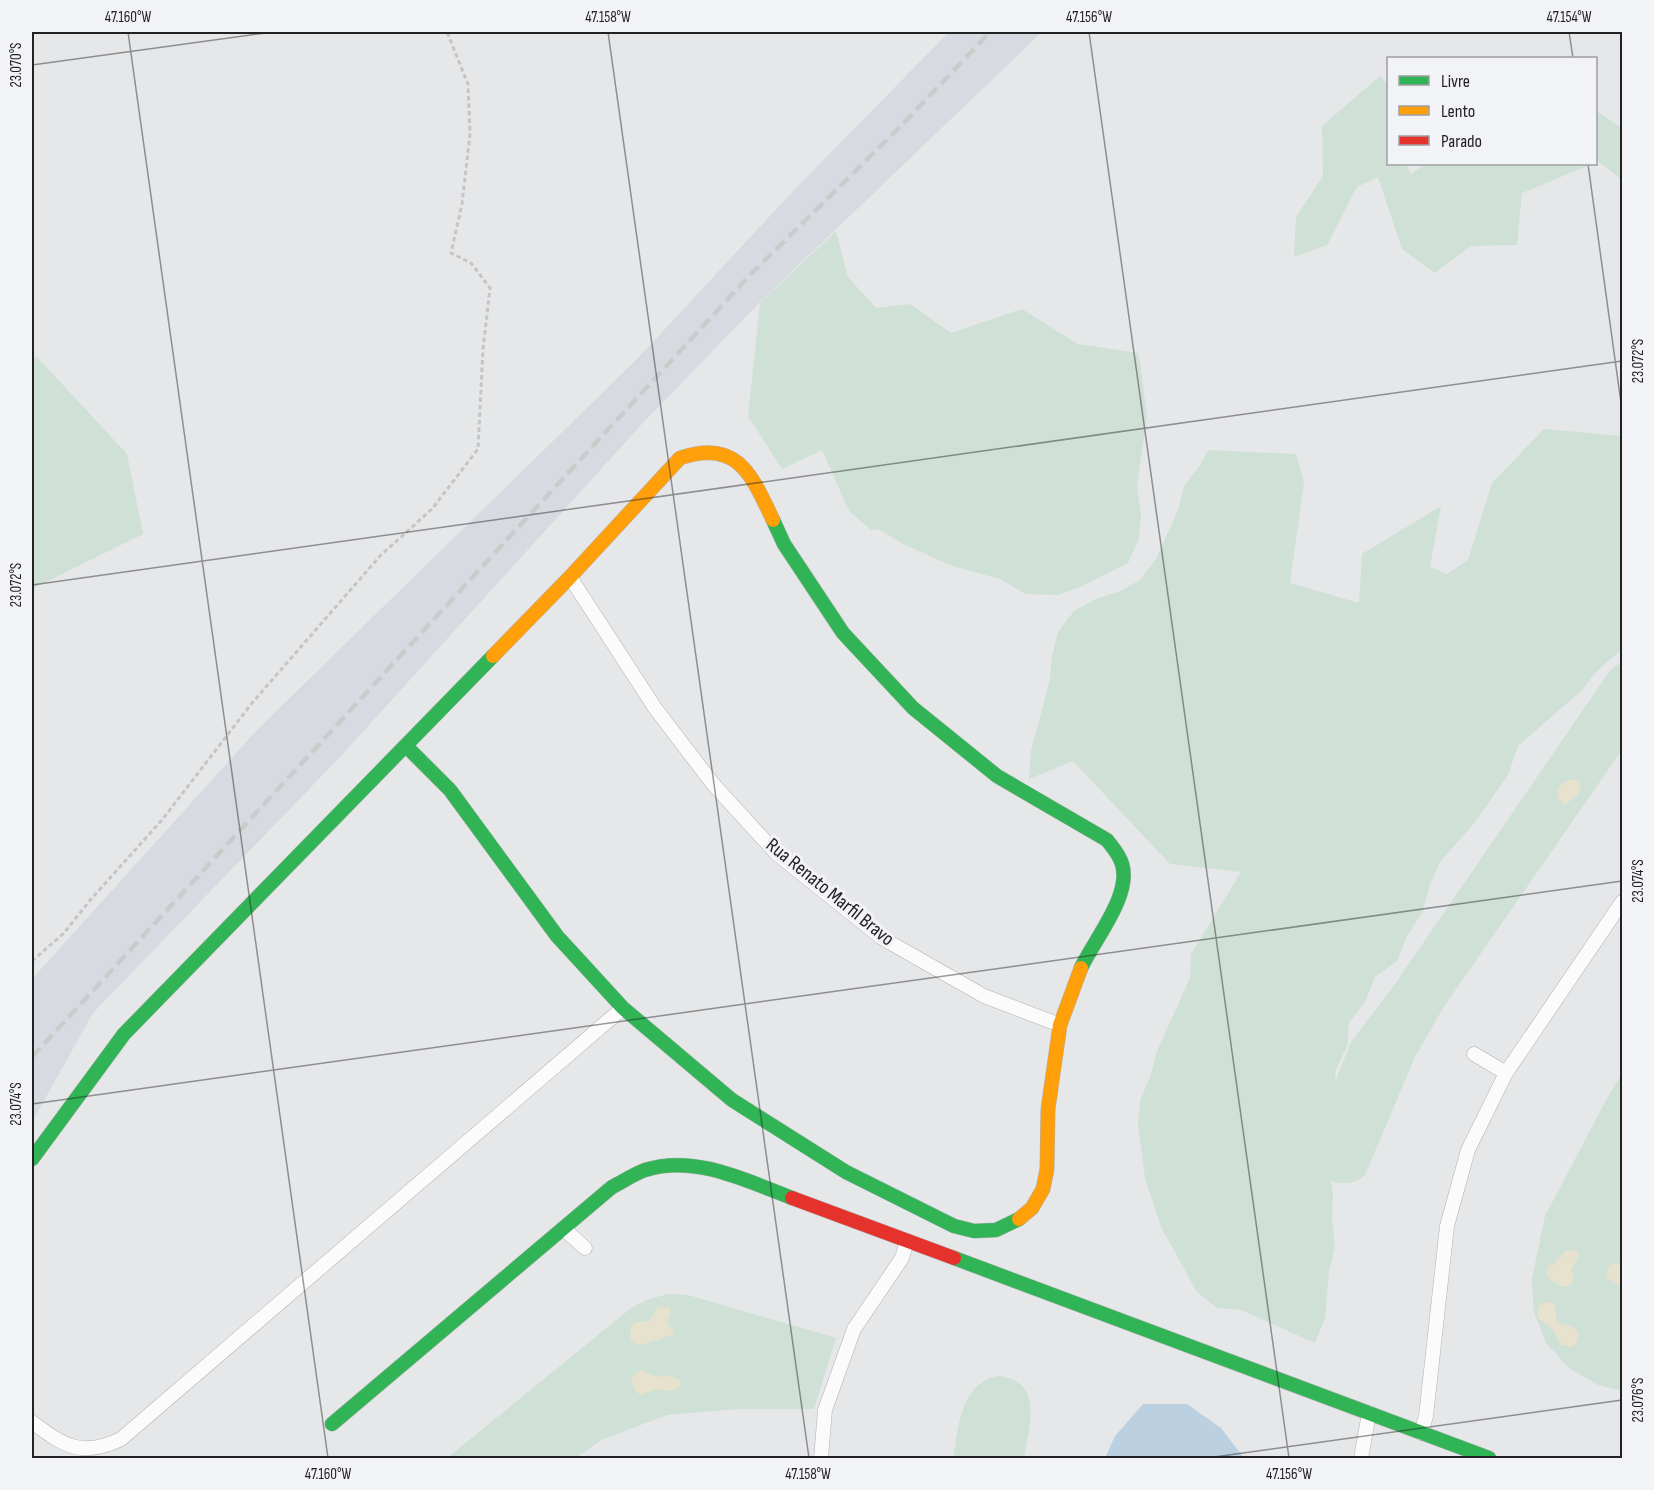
<svg xmlns="http://www.w3.org/2000/svg" width="1654" height="1490" viewBox="0 0 1654 1490" font-family="'Sofia Sans Condensed',sans-serif">
<style>
.built{fill:#d7dae0}
.green{fill:#cfe0d6}
.sand{fill:#e6e2ce}
.water{fill:#bbd1e1}
.lines{fill:none;stroke-linecap:round;stroke-linejoin:round}
.street-casing{stroke:#b0b1b2;stroke-width:15}
.fast-casing{stroke:#b0b1b2;stroke-width:15}
.slow-casing{stroke:#b0b1b2;stroke-width:15}
.jam-casing{stroke:#b0b1b2;stroke-width:15}
.path{stroke:#c5c5c6;stroke-width:3;stroke-dasharray:4.5 3;stroke-linecap:butt}
.street{stroke:#fbfbfc;stroke-width:14}
.fast{stroke:#30b455;stroke-width:14}
.slow{stroke:#ff9f0a;stroke-width:14}
.jam{stroke:#e5322d;stroke-width:14}
.rail{stroke:#cbcbcc;stroke-width:4.5;stroke-dasharray:12 6;stroke-linecap:butt}
.ticks{fill:none;stroke:#222223;stroke-width:1.5;stroke-opacity:0.45}
.labels{text-anchor:middle;dominant-baseline:central;stroke-width:6;stroke-linejoin:round;paint-order:stroke}
.street-label{font-size:20px;fill:#222223;stroke:#f2f3f6}
.neatline{fill:none;stroke:#222223;stroke-width:2}
.ticks-label{font-size:15px;text-anchor:middle;fill:#222223}
</style>
<rect width="100%" height="100%" fill="#e6e7e8"/>
<polygon class="built" points="949,32 1042,32 760,302 642,424 341,756 93,1013 32,1122 32,979 257,730 638,358 794,190"/>
<g class="green">
<polygon points="1380,76 1388,85 1388,164 1406,164 1411,174 1426,164 1592,164 1522,193 1517,245 1471,246 1435,273 1402,249 1378,177 1357,187 1327,245 1294,257 1296,217 1323,176 1322,126"/>
<polygon points="1596,111 1622,128 1622,180 1598,161 1596,162"/>
<polygon points="836,231 848,277 876,308 910,304 951,333 1022,309 1078,344 1138,353 1140,362 1147,416 1137,487 1141,515 1139,538 1128,563 1080,587 1058,595 1026,594 1000,579 952,566 903,544 878,529 871,530 849,511 822,450 782,469 748,416 760,303"/>
<polygon points="37,357 127,454 143,534 32,589 32,358"/>
<path d="M 1544,429 L 1622,436 L 1622,649 L 1597,671 L 1581,691 L 1518,746 L 1508,775 L 1476,821 L 1440,862 L 1429,887 L 1423,911 L 1407,936 L 1397,961 L 1375,977 L 1365,1002 L 1349,1023 L 1347,1046 L 1336,1070 L 1335,1082 L 1351,1042 L 1395,984 L 1609,672 L 1622,661 L 1622,750 L 1443,1008 L 1415,1057 L 1365,1175 C 1354,1184 1345,1185 1331,1181 L 1333,1196 L 1332,1220 L 1335,1247 L 1329,1271 L 1325,1318 L 1315,1343 L 1241,1310 L 1217,1308 L 1197,1292 L 1161,1227 L 1145,1178 L 1138,1123 L 1140,1100 L 1151,1075 L 1157,1051 L 1190,978 L 1191,954 L 1241,872 L 1170,864 L 1073,761 L 1029,779 L 1031,751 L 1050,679 L 1052,656 L 1058,632 L 1074,611 L 1096,599 L 1118,592 L 1140,580 L 1156,559 L 1178,510 L 1184,486 L 1200,465 L 1208,450 L 1296,454 L 1304,483 L 1290,583 L 1359,603 L 1362,554 L 1441,506 L 1430,567 L 1447,574 L 1468,560 L 1492,483 Z"/>
<polygon points="1622,1074 1622,1391 1598,1385 1569,1368 1546,1343 1534,1312 1532,1279 1545,1216 1610,1093"/>
<polygon points="668,1294 688,1295 836,1338 814,1409 738,1409 667,1415 601,1440 576,1458 447,1458 631,1308 649,1299"/>
<path d="M 997,1376 C 1045,1380 1029,1425 1024,1458 L 953,1458 C 959,1426 960,1385 997,1376 Z"/>
</g>
<g class="sand">
<path d="M 1573,779 L 1578,781 L 1581,786 L 1577,795 L 1565,805 L 1558,798 C 1556,786 1562,782 1573,779 Z"/>
<path d="M 1570,1250 L 1575,1250 L 1579,1254 C 1578,1264 1567,1267 1574,1277 C 1572,1284 1570,1286 1563,1287 C 1554,1282 1542,1277 1549,1265 L 1554,1264 L 1565,1251 Z"/>
<polygon points="1614,1263 1619,1263 1622,1271 1622,1288 1607,1278 1606,1275 1609,1266"/>
<path d="M 1552,1302 L 1555,1306 L 1557,1322 C 1566,1327 1575,1324 1579,1334 L 1576,1344 L 1571,1347 L 1561,1345 C 1558,1341 1557,1336 1554,1331 C 1545,1320 1530,1321 1541,1303 Z"/>
<path d="M 658,1307 L 669,1307 L 671,1312 L 667,1321 L 668,1326 L 673,1328 L 674,1333 C 671,1336 644,1345 640,1345 C 636,1345 635,1343 631,1340 L 630,1330 L 632,1325 L 636,1322 L 650,1321 Z"/>
<path d="M 640,1370 C 646,1371 649,1374 655,1376 C 665,1378 672,1373 680,1381 L 680,1386 L 676,1390 L 666,1391 L 656,1389 L 641,1395 C 634,1391 632,1386 632,1378 Z"/>
</g>
<polygon class="water" points="1143,1404 1187,1404 1221,1428 1244,1458 1105,1458 1115,1436"/>
<g class="lines">
<g class="street-casing">
<g id="street">
<polyline points="570,577 655,708 713,784 777,854 882,938 984,996 1060,1025"/>
<polyline points="1474,1054 1506,1073"/>
<polyline points="564,1229 585,1248"/>
<path d="M 32,1422 C 64,1446 82,1458 121,1439 L 623,1008"/>
<polyline points="1421,1433 1426,1416 1447,1226 1468,1150 1506,1073 1622,902"/>
<polyline points="821,1458 825,1410 854,1329 902,1258 907,1241"/>
<polyline points="1361,1458 1369,1413"/>
</g>
</g>
<g class="fast-casing">
<g id="fast">
<path d="M 773,520 L 784,544 L 843,633 L 913,708 L 997,776 L 1107,840 C 1113,848 1119,854 1122,864 C 1132,895 1094,940 1081,968"/>
<polyline points="406,746 450,790 557,936 623,1008 732,1100 846,1172 954,1226 974,1231 996,1230 1019,1219"/>
<polyline points="32,1159 124,1034 493,656"/>
<polyline points="954,1258 1489,1458"/>
<path d="M 332,1424 L 612,1187 C 622,1182 634,1174 645,1170 C 695,1154 747,1181 792,1198"/>
</g>
</g>
<g class="slow-casing">
<g id="slow">
<path d="M 493,656 L 570,577 L 680,458 C 738,438 752,476 773,520"/>
<polyline points="1019,1219 1032,1208 1043,1189 1047,1169 1048,1109 1060,1025 1081,968"/>
</g>
</g>
<g class="jam-casing">
<polyline id="jam" points="792,1198 954,1258"/>
</g>
<polyline class="path" points="32,961 63,934 92,898 162,820 252,703 380,556 432,509 478,449 483,349 490,288 471,263 451,253 462,204 470,134 468,84 447,32"/>
<use href="#street" class="street"/>
<use href="#fast" class="fast"/>
<use href="#slow" class="slow"/>
<use href="#jam" class="jam"/>
<polyline class="rail" points="32,1057 749,276 902,125 990,32"/>
</g>
<path class="ticks" d="M 128,32 L 328,1458M 608,32 L 809,1458M 1089,32 L 1289,1458M 1569,32 L 1573,58M 32,65 L 273,32M 1588,164 L 1622,410M 32,585 L 1622,361M 32,1104 L 1622,881M 1207,1458 L 1622,1400"/>
<g class="labels">
<g class="street-label">
<text transform="translate(830 892) rotate(39)">Rua Renato Marfil Bravo</text>
</g>
</g>
<rect width="1654" height="1490" fill="none" stroke="#f2f3f6" stroke-width="66"/>
<rect x="1387" y="57" width="210" height="108" fill="#f2f3f6" stroke="#9f9fa2" stroke-width="1.5"/>
<rect x="1399" y="76" width="30" height="9" fill="#30b455" stroke="#9f9fa2" stroke-width="1.5"/>
<text x="1441" y="87" font-size="18" fill="#222223">Livre</text>
<rect x="1399" y="106" width="30" height="9" fill="#ff9f0a" stroke="#9f9fa2" stroke-width="1.5"/>
<text x="1441" y="117" font-size="18" fill="#222223">Lento</text>
<rect x="1399" y="136" width="30" height="9" fill="#e5322d" stroke="#9f9fa2" stroke-width="1.5"/>
<text x="1441" y="147" font-size="18" fill="#222223">Parado</text>
<rect x="33" y="33" width="1588" height="1424" class="neatline"/>
<g class="ticks-label">
<text x="128" y="22">47.160°W</text>
<text x="608" y="22">47.158°W</text>
<text x="1089" y="22">47.156°W</text>
<text x="1569" y="22">47.154°W</text>
<text transform="translate(16 65) rotate(-90)" y="5">23.070°S</text>
<text transform="translate(1638 361) rotate(-90)" y="5">23.072°S</text>
<text transform="translate(16 585) rotate(-90)" y="5">23.072°S</text>
<text transform="translate(1638 881) rotate(-90)" y="5">23.074°S</text>
<text transform="translate(16 1104) rotate(-90)" y="5">23.074°S</text>
<text transform="translate(1638 1400) rotate(-90)" y="5">23.076°S</text>
<text x="328" y="1479">47.160°W</text>
<text x="808" y="1479">47.158°W</text>
<text x="1289" y="1479">47.156°W</text>
</g>
</svg>
